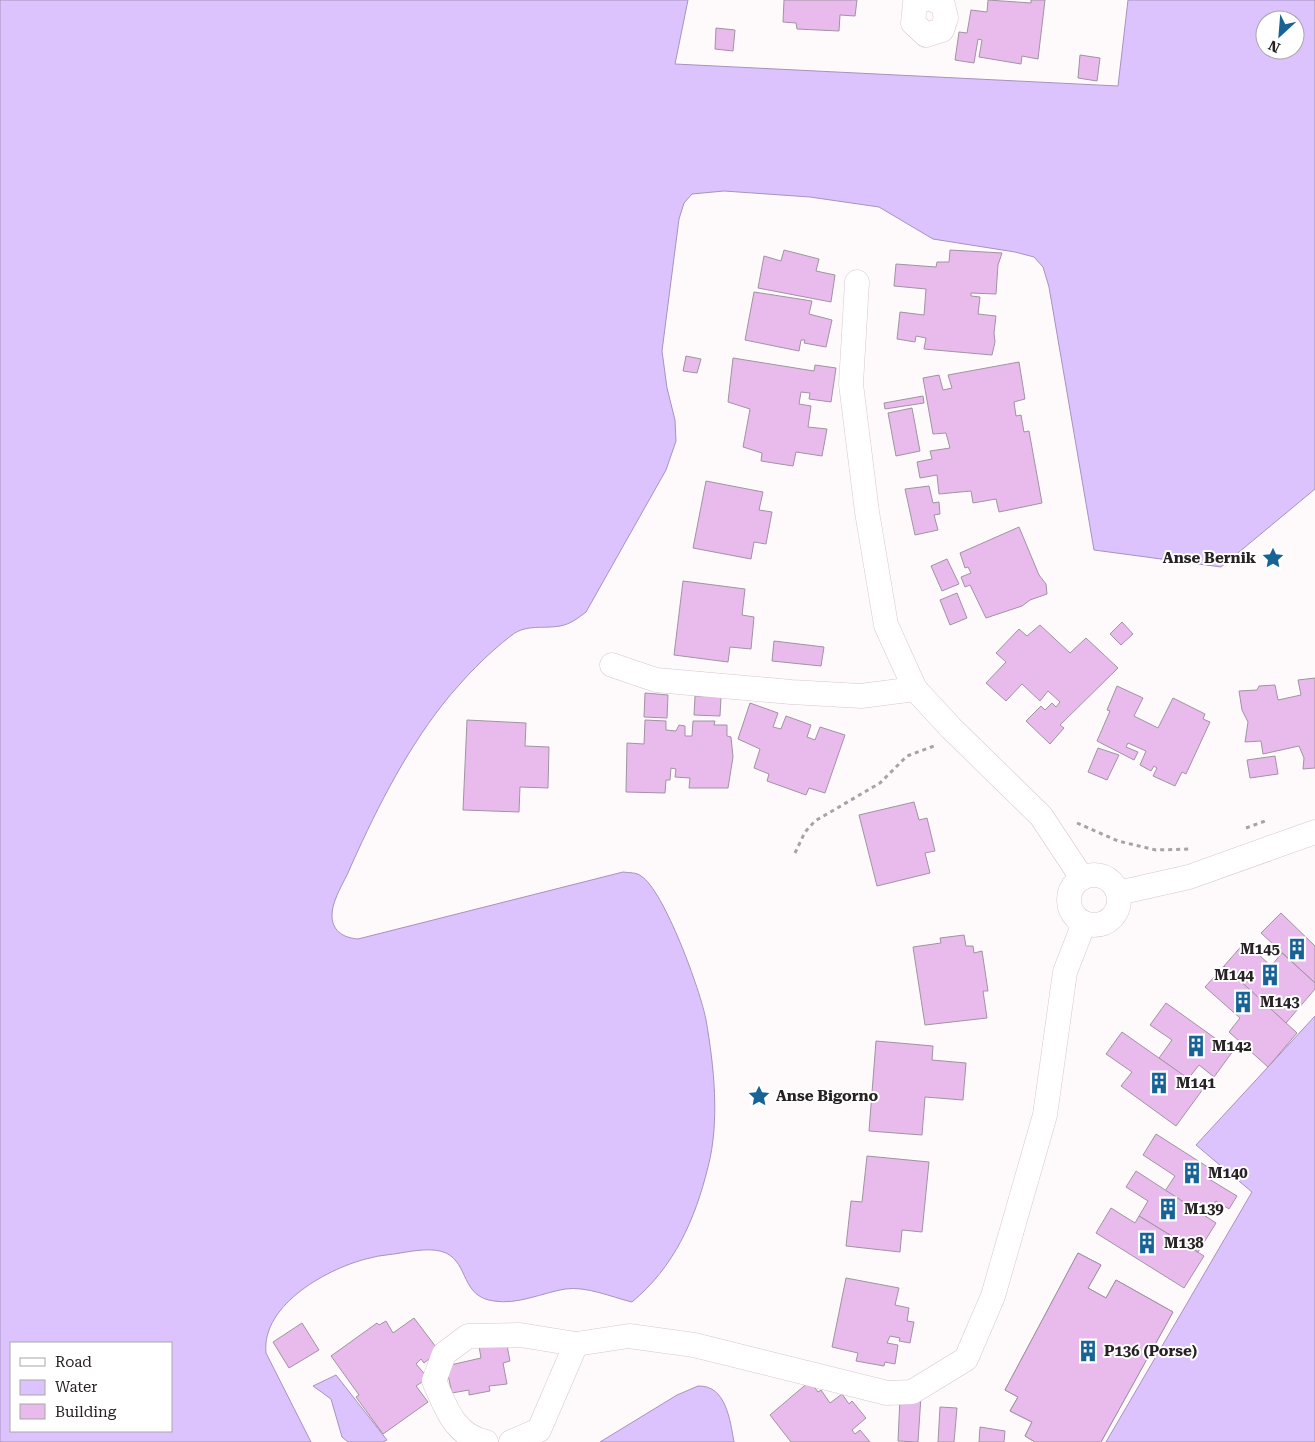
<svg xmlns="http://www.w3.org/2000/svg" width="1315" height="1442" viewBox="0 0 1315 1442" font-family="'Roboto Serif',serif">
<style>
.water{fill:#dcc3fe;stroke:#a693bd;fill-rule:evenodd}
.building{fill:#e9baec;stroke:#a094a1;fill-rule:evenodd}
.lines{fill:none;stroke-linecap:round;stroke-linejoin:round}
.minor-casing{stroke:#d7c6cf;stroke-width:25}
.path{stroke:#a7a2a5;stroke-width:3;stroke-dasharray:4 4;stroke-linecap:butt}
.minor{stroke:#fff;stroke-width:24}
.labels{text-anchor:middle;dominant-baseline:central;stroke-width:4;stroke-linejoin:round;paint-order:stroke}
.poi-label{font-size:15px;font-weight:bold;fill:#282225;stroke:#fff;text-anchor:start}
</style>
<rect width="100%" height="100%" fill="#fefafc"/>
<g class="water">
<path d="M 0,0 L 688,0 L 675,64 L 1118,86 L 1128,0 L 1315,0 L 1315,489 L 1221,567 L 1094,550 L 1049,287 L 1043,267 L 1034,257 L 1015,252 L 933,239 L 879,207 L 810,197 L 724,191 L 692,194 L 684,203 L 679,219 L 662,351 L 667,388 L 675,420 L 676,441 L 666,470 L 586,612 C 578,618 571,624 560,626 C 544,629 526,624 512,635 C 487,654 463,679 443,704 C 403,755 373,816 347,875 C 341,887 331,904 332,917 C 333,933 346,938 358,939 L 623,872 C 629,873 636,872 641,876 C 664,890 701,992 706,1020 C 714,1066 720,1121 708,1167 C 695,1220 674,1267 632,1302 C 611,1297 587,1286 565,1289 C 542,1293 517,1305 494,1301 C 461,1297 469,1264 446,1253 C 433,1247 413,1251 400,1253 C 390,1255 380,1255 370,1258 C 330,1267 261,1304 266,1353 L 311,1442 L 0,1442 ZM 1265,20 L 1295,20 L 1295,50 L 1265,50 ZM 171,1343 L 171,1431 L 11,1431 L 11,1343 Z"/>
<polygon points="1315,1016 1315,1442 1106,1442 1252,1192 1196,1145"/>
<polygon points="336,1375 387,1440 383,1442 348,1442 342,1437 331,1399 313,1386"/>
<path d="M 698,1386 C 726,1385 730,1420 734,1442 L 600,1442 L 677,1395 Z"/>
</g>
<g class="building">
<polygon points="784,0 857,0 855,16 840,15 839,31 797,29 796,23 783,22"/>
<polygon points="988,0 1031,3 1031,0 1045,0 1038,59 1022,56 1021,64 979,57 982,40 978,39 974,63 955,60 959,32 967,33 971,10 987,12"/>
<polygon points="716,28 735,30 733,51 715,49"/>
<polygon points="1080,55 1100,58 1097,81 1078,78"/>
<polygon points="784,250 819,259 816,271 835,275 831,302 758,288 764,256 781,261"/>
<polygon points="950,250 1002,253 998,265 996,294 971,293 971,296 980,297 978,314 996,316 994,333 995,342 992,355 924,349 926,338 916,336 915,342 897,339 900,312 924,315 926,289 894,286 896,264 936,267 937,262 949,262"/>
<polygon points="754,292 812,301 809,314 832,320 826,347 804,343 805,340 801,340 799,351 745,340"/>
<polygon points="686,356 701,359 697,373 683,371"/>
<polygon points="733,358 814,371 815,365 836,368 831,402 809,399 810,393 801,392 799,404 811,406 808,427 827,429 822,456 796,452 793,466 761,461 762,453 743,447 750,409 728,402"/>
<polygon points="1019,362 1025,399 1014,402 1016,416 1021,415 1024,432 1029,431 1042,503 999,512 996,499 973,503 971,491 939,494 937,475 920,478 917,462 932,459 930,451 950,448 946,433 933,434 923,378 939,375 943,390 952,388 948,375"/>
<polygon points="923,396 924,403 885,409 884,403"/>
<polygon points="912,408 920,451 896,456 888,413"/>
<polygon points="706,481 763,492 759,510 772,512 766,544 754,542 751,559 693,548"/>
<polygon points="929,486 933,503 939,502 940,514 934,515 938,530 915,535 905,489"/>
<polygon points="1019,527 1039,575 1046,584 1047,594 1030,600 1022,606 986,618 970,585 965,587 961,577 971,573 968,567 965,568 960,553"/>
<polygon points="947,559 959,584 942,591 931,566"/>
<polygon points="683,581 745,589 742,615 754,617 751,649 730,647 728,662 674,655"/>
<polygon points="957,593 967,618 950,625 940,600"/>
<polygon points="1122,622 1133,634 1121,645 1110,634"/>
<polygon points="1040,625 1070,653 1086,638 1118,668 1060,725 1064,728 1050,744 1026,721 1041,706 1045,710 1052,703 1056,707 1060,702 1048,691 1040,701 1022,684 1006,701 986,683 1006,662 996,653 1019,629 1027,636"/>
<polygon points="774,641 824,647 821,666 772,661"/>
<polygon points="1315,678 1315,768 1303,769 1304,758 1299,746 1263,754 1261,741 1245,742 1248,722 1242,710 1239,691 1257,690 1259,686 1275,685 1278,700 1301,695 1298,680"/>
<polygon points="1117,686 1143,698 1134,716 1158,728 1173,698 1205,714 1203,719 1210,722 1186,774 1182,772 1175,786 1153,776 1157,768 1154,766 1151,771 1140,765 1146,751 1128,743 1126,747 1138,752 1134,760 1097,741 1110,711 1107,710"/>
<polygon points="645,693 668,695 667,718 644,717"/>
<polygon points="695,696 721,697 720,716 694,715"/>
<polygon points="750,703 778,713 773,727 781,729 786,716 811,725 807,737 815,740 820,727 845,735 825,793 809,788 806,795 767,781 769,774 754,768 760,749 738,739"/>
<polygon points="467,720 526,723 525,746 549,747 548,788 520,787 519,812 463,810"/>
<polygon points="645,720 666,721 666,730 676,731 679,725 685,726 685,736 692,736 693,721 715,721 714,725 727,725 727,736 731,737 733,757 728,788 689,788 690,778 675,777 676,769 671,768 670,780 666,780 665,793 626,792 627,743 644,744"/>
<polygon points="1098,748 1119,755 1107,780 1088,772"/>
<polygon points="1275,756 1278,774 1250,778 1247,760"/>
<polygon points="914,802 919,820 927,818 935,851 925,853 930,873 877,886 859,815"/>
<polygon points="1281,913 1315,946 1315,983 1261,933"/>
<polygon points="964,935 966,946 973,946 974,953 982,951 988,991 983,991 987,1018 925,1025 913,947 941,943 940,938"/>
<polygon points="1245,942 1271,966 1282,953 1315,983 1315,989 1286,1023 1224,966"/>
<polygon points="1224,966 1297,1033 1268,1067 1229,1032 1240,1018 1205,987"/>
<polygon points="1166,1003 1233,1051 1214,1077 1199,1065 1188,1079 1159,1058 1172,1040 1150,1025"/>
<polygon points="1122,1032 1203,1089 1176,1126 1121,1086 1132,1072 1106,1054"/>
<polygon points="876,1041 933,1046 932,1060 966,1063 963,1100 925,1097 922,1135 869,1131"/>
<polygon points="1156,1134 1214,1171 1209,1179 1237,1196 1229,1209 1216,1201 1206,1217 1165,1191 1175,1176 1143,1155"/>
<polygon points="867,1156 929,1162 922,1232 902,1230 900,1252 846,1246 851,1201 862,1202"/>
<polygon points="1136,1171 1216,1223 1198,1252 1139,1216 1148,1201 1126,1187"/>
<polygon points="1111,1208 1135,1223 1139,1216 1204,1256 1184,1288 1096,1233"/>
<path d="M 1078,1253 L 1101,1265 L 1088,1288 L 1106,1298 L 1116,1280 L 1173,1312 L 1101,1442 L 1035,1442 L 1025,1436 L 1032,1422 L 1010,1411 L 1018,1397 L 1005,1390 ZM 1063,1296 L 1099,1316 L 1079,1354 L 1073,1351 L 1062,1373 L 1042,1363 L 1067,1314 L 1057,1308 Z"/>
<polygon points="1078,1253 1101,1265 1088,1288 1106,1298 1116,1280 1173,1312 1101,1442 1035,1442 1025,1436 1032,1422 1010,1411 1018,1397 1005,1390"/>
<polygon points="846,1278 899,1288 895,1305 909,1308 907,1321 914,1322 910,1343 899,1341 900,1338 890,1336 887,1343 898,1345 895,1364 885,1362 884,1366 856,1361 858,1353 832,1347"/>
<polygon points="414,1318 439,1351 424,1363 421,1359 416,1364 428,1378 416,1386 428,1402 383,1434 356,1397 359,1395 331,1356 377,1323 379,1325 386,1321 393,1333"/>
<polygon points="302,1323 319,1350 289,1368 273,1342"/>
<polygon points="506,1340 510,1361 503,1363 507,1384 489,1386 490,1391 469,1395 469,1390 452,1393 446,1366 481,1358 479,1346"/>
<polygon points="810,1381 818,1392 821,1390 830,1403 842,1394 849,1404 852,1401 866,1418 852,1430 855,1434 860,1430 870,1442 791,1442 770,1415"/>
<polygon points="921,1396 918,1442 898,1441 900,1397"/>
<polygon points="940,1407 957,1408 954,1442 938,1442"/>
<polygon points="980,1427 1005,1431 1004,1442 979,1442"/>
</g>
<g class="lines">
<g class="minor-casing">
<g id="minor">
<polyline points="923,0 915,3 913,23 926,35 942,30 946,18 943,5 934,0"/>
<polyline points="857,282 851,384 867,512 886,625 915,689 951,728 1041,816 1082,878"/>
<polyline points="612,665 656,680 791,692 861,696 915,689"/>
<circle cx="1094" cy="900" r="25"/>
<polyline points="1118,893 1189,877 1315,832"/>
<path d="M 486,1442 C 454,1435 446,1408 434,1381 L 444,1354 L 468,1336 L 520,1335 L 576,1344 L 629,1336 L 694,1345 L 887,1393 L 912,1392 L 966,1359 L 993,1296 L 1045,1115 L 1065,972 L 1084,923"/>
<polyline points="511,1442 539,1430 576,1344"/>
</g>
</g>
<g class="path">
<polyline points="1077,823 1118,841 1156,850 1189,849"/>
<polyline points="1246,828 1268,820"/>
<polyline points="795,853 805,832 815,821 880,783 907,756 934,746"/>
</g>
<use href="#minor" class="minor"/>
</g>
<defs>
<g id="sight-bare" transform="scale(1.725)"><path d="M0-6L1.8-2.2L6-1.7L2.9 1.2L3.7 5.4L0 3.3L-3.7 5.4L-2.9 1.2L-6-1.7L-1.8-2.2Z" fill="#186396" stroke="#fff" stroke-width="2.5" paint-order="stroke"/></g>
<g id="building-bare" transform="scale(1.725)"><path d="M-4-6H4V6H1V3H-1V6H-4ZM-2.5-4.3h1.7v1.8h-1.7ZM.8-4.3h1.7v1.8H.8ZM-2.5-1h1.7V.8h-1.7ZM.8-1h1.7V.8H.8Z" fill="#186396" stroke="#fff" stroke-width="2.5" paint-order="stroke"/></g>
</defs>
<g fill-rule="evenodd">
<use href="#sight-bare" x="1273" y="558"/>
<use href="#building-bare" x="1297" y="949"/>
<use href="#building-bare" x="1270" y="975"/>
<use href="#building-bare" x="1243" y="1002"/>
<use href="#building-bare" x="1196" y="1046"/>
<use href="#building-bare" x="1159" y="1083"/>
<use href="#sight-bare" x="759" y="1096"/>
<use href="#building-bare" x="1192" y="1173"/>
<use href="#building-bare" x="1168" y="1209"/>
<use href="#building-bare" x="1147" y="1243"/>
<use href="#building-bare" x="1088" y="1351"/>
</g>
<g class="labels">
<g class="poi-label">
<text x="1256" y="558" text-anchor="end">Anse Bernik</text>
<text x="1280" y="949" text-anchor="end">M145</text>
<text x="1254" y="975" text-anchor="end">M144</text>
<text x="1260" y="1002">M143</text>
<text x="1212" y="1046">M142</text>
<text x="1176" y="1083">M141</text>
<text x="776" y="1096">Anse Bigorno</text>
<text x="1208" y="1173">M140</text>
<text x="1184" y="1209">M139</text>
<text x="1164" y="1243">M138</text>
<text x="1104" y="1351">P136 (Porse)</text>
</g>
</g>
<rect x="10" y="1342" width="162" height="90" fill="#ffffff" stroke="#a9a7a8"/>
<rect x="20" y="1358" width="25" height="8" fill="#ffffff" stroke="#a9a7a8"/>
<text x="55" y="1367" font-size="15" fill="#282225">Road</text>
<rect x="20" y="1380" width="25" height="15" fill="#dcc3fe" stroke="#a9a7a8"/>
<text x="55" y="1392" font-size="15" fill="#282225">Water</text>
<rect x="20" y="1404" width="25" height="15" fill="#e9baec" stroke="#a9a7a8"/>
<text x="55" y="1417" font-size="15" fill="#282225">Building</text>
<g transform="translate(1280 35) rotate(206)"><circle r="24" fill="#ffffff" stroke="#a9a7a8"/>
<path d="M0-4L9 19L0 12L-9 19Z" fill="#186396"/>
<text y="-8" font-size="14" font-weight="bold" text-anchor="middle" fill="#282225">N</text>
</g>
</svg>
